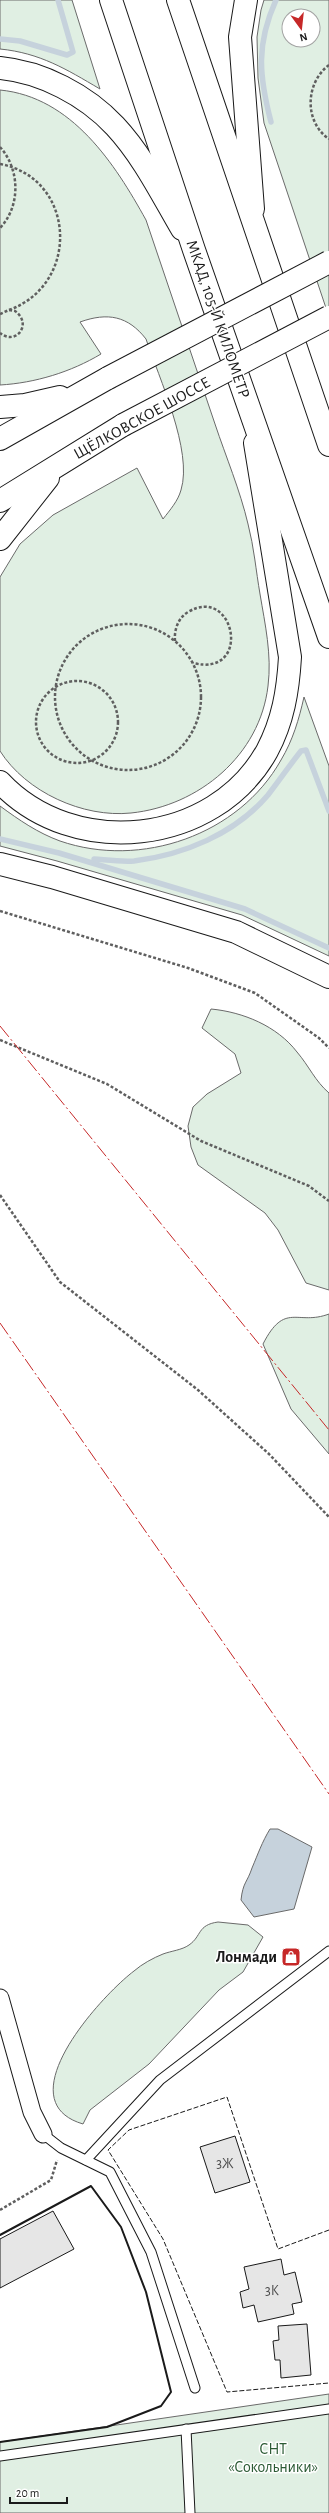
<svg xmlns="http://www.w3.org/2000/svg" width="329" height="2513" viewBox="0 0 329 2513" font-family="'Alegreya Sans',sans-serif">
<style>
.green{fill:#e0efe3;stroke:#6a6a6a;fill-rule:evenodd}
.water{fill:#c6d2dc;stroke:#6a6a6a}
.lines{fill:none;stroke-linecap:round;stroke-linejoin:round}
.stream{stroke:#c6d2dc;stroke-width:5.5}
.building{fill:#e6e6e6;stroke:#1a1a1a}
.lane-casing{stroke:#1a1a1a;stroke-width:11}
.street-casing{stroke:#1a1a1a;stroke-width:19}
.primary-casing{stroke:#1a1a1a;stroke-width:24}
.highway-casing{stroke:#1a1a1a;stroke-width:24}
.path{stroke:#5f5f5f;stroke-width:2.5;stroke-dasharray:3 2;stroke-linecap:butt}
.lane{stroke:#fff;stroke-width:9}
.street{stroke:#fff;stroke-width:17}
.primary{stroke:#fff;stroke-width:22}
.highway{stroke:#fff;stroke-width:22}
.primary-bridge-casing{stroke:#1a1a1a;stroke-width:24;stroke-linecap:butt}
.primary-bridge{stroke:#fff;stroke-width:22}
.fence{stroke:#1a1a1a;stroke-width:1;stroke-dasharray:5 2;stroke-linecap:butt}
.wall{stroke:#1a1a1a;stroke-width:2}
.power{stroke:#c62828;stroke-width:1;stroke-dasharray:14 3 2 3;stroke-linecap:butt}
.labels{text-anchor:middle;dominant-baseline:central;stroke-width:3;stroke-linejoin:round;paint-order:stroke}
.number-label{font-size:14px;fill:#4d4d4d}
.street-label{font-size:16px;fill:#1a1a1a;stroke:#fff}
.poi-label{font-size:16px;font-weight:bold;fill:#1a1a1a;stroke:#fff;text-anchor:end}
.park-label{font-size:16px;fill:#2b5a34;stroke:#fff}
</style>
<rect width="100%" height="100%" fill="#fff"/>
<g class="green">
<path d="M 0,0 L 72,0 L 100,89 C 66,69 40,53 0,49 Z"/>
<path d="M 264,0 L 329,0 L 329,317 L 264,123 L 258,78 L 257,37 L 261,10 ZM 289,16 L 313,16 L 313,40 L 289,40 Z"/>
<path d="M 0,90 C 72,97 115,164 146,220 C 169,288 192,356 215,424 C 226,457 240,490 248,524 C 254,547 256,571 260,594 C 265,624 272,655 268,686 C 260,755 199,806 131,813 C 83,818 26,792 0,751 L 0,577 L 20,544 L 53,515 L 137,468 L 163,519 C 170,510 178,501 181,490 C 193,451 159,378 146,339 C 128,316 108,312 80,322 L 101,354 C 71,372 35,383 0,385 Z"/>
<path d="M 304,697 L 329,766 L 329,956 L 242,915 L 57,861 L 0,846 L 0,806 C 19,820 38,833 60,841 C 141,869 239,835 281,760 C 293,740 299,719 304,697 Z"/>
<path d="M 211,1009 C 243,1012 277,1026 297,1052 C 309,1066 315,1081 329,1093 L 329,1290 L 306,1283 L 278,1230 L 265,1213 L 198,1165 L 191,1147 L 188,1126 L 193,1107 L 207,1094 L 241,1073 L 235,1054 L 202,1028 Z"/>
<path d="M 329,1314 L 329,1454 L 291,1409 L 263,1344 C 285,1301 297,1326 329,1314 Z"/>
<path d="M 218,1922 L 248,1925 L 263,1937 L 243,1972 L 219,1990 L 149,2064 L 90,2110 L 83,2124 C 5,2101 101,1996 134,1971 C 142,1964 153,1958 163,1954 C 171,1951 182,1950 189,1945 C 202,1936 197,1925 218,1922 Z"/>
<polygon points="329,2394 329,2513 0,2513 0,2442"/>
</g>
<path class="water" d="M 270,1829 L 278,1829 L 312,1847 L 294,1909 L 254,1917 L 241,1900 C 243,1882 247,1883 252,1868 C 258,1854 262,1842 270,1829 Z"/>
<g class="lines">
<g class="stream">
<polyline points="0,39 20,41 67,55 73,52 58,0"/>
<path d="M 271,122 C 259,76 256,44 276,0"/>
<polyline points="0,839 59,853 245,909 329,948"/>
<path d="M 94,859 C 107,860 121,862 134,861 C 183,855 235,834 268,795 C 279,781 289,766 301,751 L 306,750 L 329,811"/>
</g>
</g>
<g class="building">
<polygon points="235,2136 250,2182 215,2193 200,2147"/>
<polygon points="53,2211 74,2249 0,2288 0,2239"/>
<polygon points="281,2259 284,2275 295,2272 302,2302 292,2304 294,2314 258,2322 254,2305 243,2308 240,2292 249,2289 244,2267"/>
<polygon points="307,2324 311,2375 281,2378 280,2360 275,2360 273,2341 279,2340 278,2326"/>
</g>
<g class="lines">
<g class="lane-casing">
<g id="lane">
<polyline points="43,2134 61,2148 110,2172 151,2252 195,2388"/>
<polyline points="86,2160 160,2080 329,1951"/>
<polyline points="186,2429 190,2513"/>
<polyline points="0,2456 329,2409"/>
</g>
</g>
<g class="street-casing">
<polyline id="street" points="0,1998 32,2112 43,2134"/>
</g>
<g class="primary-casing">
<g id="primary">
<polyline points="246,0 240,37 253,209"/>
<path d="M 0,68 C 42,72 86,95 115,126 C 143,156 162,195 182,229"/>
<polyline points="0,407 25,405 60,397"/>
<polyline points="0,439 108,378"/>
<polyline points="0,501 123,425"/>
<polyline points="0,539 48,478"/>
<path d="M 0,782 C 73,860 214,846 267,751 C 283,721 288,691 290,657 L 255,443"/>
<polyline points="0,864 52,877 236,932 329,977"/>
</g>
</g>
<g class="highway-casing">
<g id="highway">
<polyline points="111,0 194,250 329,637"/>
<polyline points="178,0 329,445"/>
</g>
</g>
<g class="path">
<path d="M 329,65 C 305,83 304,122 329,139"/>
<path d="M 0,147 C 20,169 21,206 0,228"/>
<path d="M 0,164 C 76,178 81,284 9,310"/>
<path d="M 0,314 L 9,310 L 15,311 C 33,324 16,346 0,333"/>
<circle cx="128" cy="697" r="73"/>
<path d="M 175,641 C 174,630 178,618 188,612 C 235,584 253,678 193,663"/>
<circle cx="77" cy="722" r="41"/>
<polyline points="0,911 188,968 255,993 319,1038 329,1048"/>
<polyline points="0,1040 107,1084 201,1141 309,1186 329,1201"/>
<polyline points="0,1195 60,1282 198,1390 269,1454 329,1517"/>
<polyline points="0,2210 51,2180 57,2160"/>
</g>
<use href="#lane" class="lane"/>
<use href="#street" class="street"/>
<use href="#primary" class="primary"/>
<use href="#highway" class="highway"/>
<g class="primary-bridge-casing">
<g id="primary-bridge">
<polyline points="108,378 329,262"/>
<polyline points="123,425 329,317"/>
</g>
</g>
<use href="#primary-bridge" class="primary-bridge"/>
<polyline class="fence" points="329,2230 278,2249 227,2097 129,2130 108,2150 163,2239 227,2392 329,2383"/>
<polyline class="wall" points="0,2235 91,2186 121,2227 146,2292 171,2392 161,2406 107,2427 0,2442"/>
<g class="power">
<polyline points="0,1026 329,1430"/>
<polyline points="0,1323 329,1794"/>
</g>
</g>
<defs>
<g id="shop-square" transform="scale(1)"><rect x="-9" y="-9" width="18" height="18" rx="4" fill="#c62828" stroke="#fff"/><path d="M-5-2.5h2.3a2.7 3.5 0 0 1 5.4 0H5L5.5 6h-11ZM-1.5-2.5h3a1.5 2.3 0 0 0-3 0Z" fill="#fff"/></g>
</defs>
<g fill-rule="evenodd">
<use href="#shop-square" x="291" y="1957"/>
</g>
<g class="labels">
<g class="number-label">
<text x="225" y="2164">3Ж</text>
<text x="272" y="2291">3К</text>
</g>
<g class="street-label">
<text transform="translate(218 319) rotate(71)">МКАД, 105-Й КИЛОМЕТР</text>
<text transform="translate(142 418) rotate(-29)">ЩЁЛКОВСКОЕ ШОССЕ</text>
</g>
<g class="poi-label">
<text x="277" y="1957">Лонмади</text>
</g>
<g class="park-label">
<text x="273" y="2449">СНТ<tspan x="273" dy="18">«Сокольники»</tspan></text>
</g>
</g>
<g transform="translate(301 28) rotate(165)"><circle r="19" fill="#ffffff" stroke="#a3a3a3"/>
<path d="M0-3L7 15L0 10L-7 15Z" fill="#c62828"/>
<text y="-6" font-size="11" font-weight="bold" text-anchor="middle" fill="#1a1a1a">N</text>
</g>
<path d="M10 2497v6h57v-6" fill="none" stroke="#1a1a1a" stroke-width="2"/>
<text x="16" y="2497" font-size="12" fill="#1a1a1a" stroke="#ffffff" stroke-width="3" paint-order="stroke">20 m</text>
</svg>
